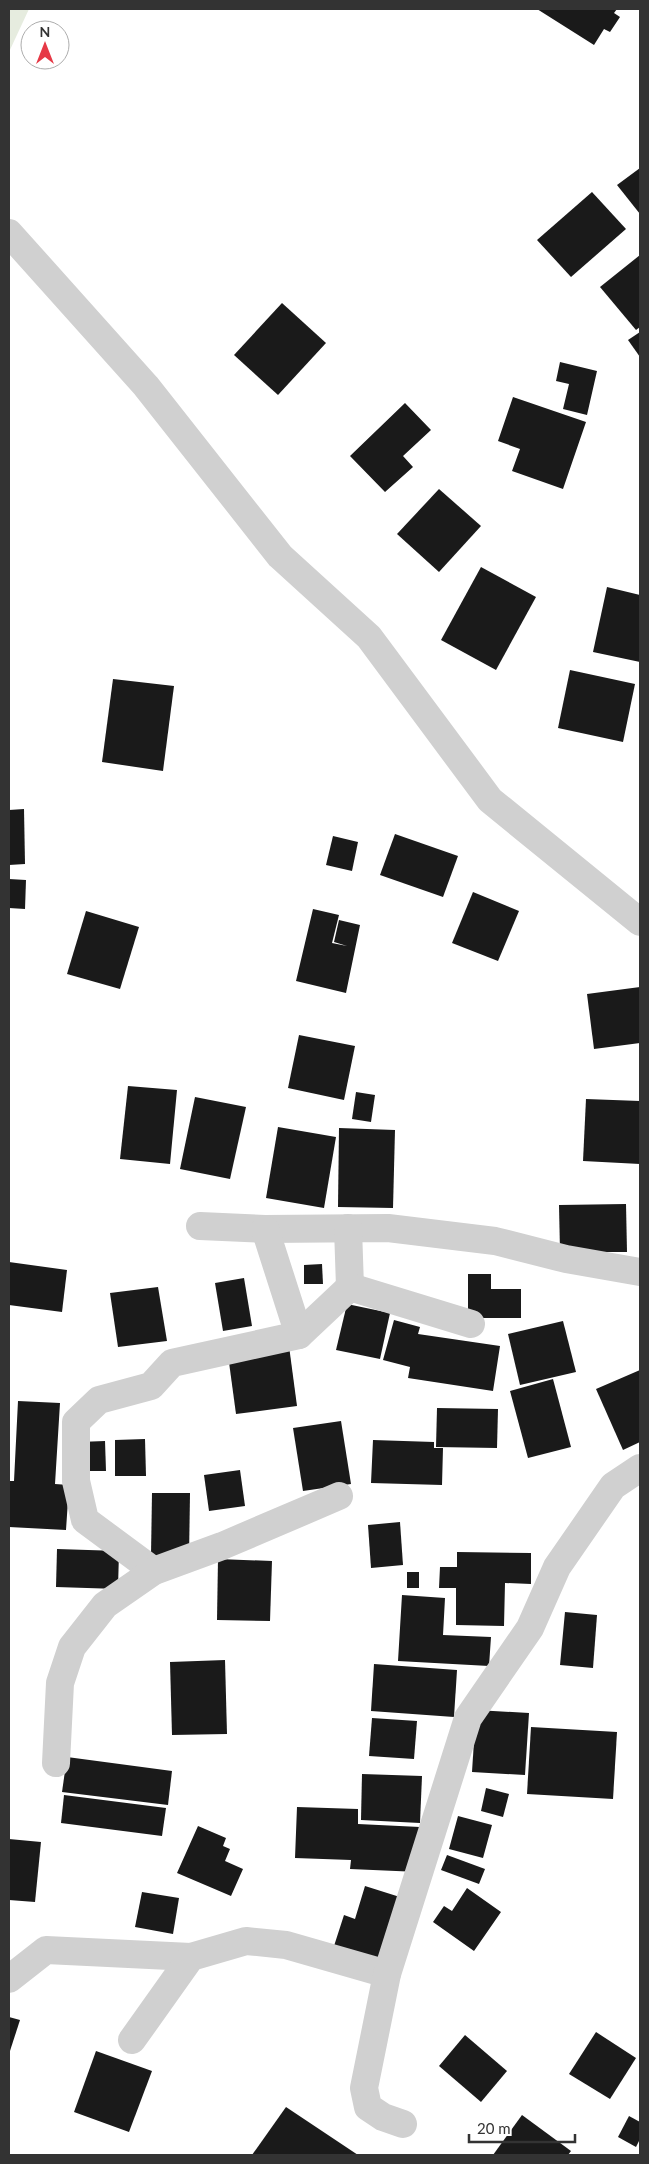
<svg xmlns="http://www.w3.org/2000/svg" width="649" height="2164" viewBox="0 0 649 2164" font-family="Lato,sans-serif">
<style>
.green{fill:#e6ecdf}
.building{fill:#1a1a1a}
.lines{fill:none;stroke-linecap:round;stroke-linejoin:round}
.minor{stroke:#d0d0d0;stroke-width:28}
</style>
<rect width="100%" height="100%" fill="#fff"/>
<polygon class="green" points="9,9 29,9 9,52"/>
<g class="building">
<polygon points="537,9 617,9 614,13 620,17 610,32 604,29 594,45"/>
<polygon points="640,168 640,214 617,185"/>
<polygon points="592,192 626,229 571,277 537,240"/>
<polygon points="640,255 640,327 636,330 600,287"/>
<polygon points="282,303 326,343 278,395 234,355"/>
<polygon points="640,332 640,357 628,340"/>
<polygon points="560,362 597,371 587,415 563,409 569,384 556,381"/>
<polygon points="513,397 586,422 563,489 512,471 520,449 498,441"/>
<polygon points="405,403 431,430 403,456 413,467 385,492 350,456"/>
<polygon points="439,489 481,526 439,572 397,534"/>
<polygon points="481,567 536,597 496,670 441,640"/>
<polygon points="607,587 640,595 640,662 593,652"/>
<polygon points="570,670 635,684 623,742 558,728"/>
<polygon points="113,679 174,686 163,771 102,762"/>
<polygon points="24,809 25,864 9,865 9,810"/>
<polygon points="395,834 458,856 443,897 380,875"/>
<polygon points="333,836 358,842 352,871 326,865"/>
<polygon points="9,879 26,880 25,909 9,908"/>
<polygon points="473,892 519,911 498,961 452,943"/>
<polygon points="313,909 339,915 332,943 347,946 334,942 339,920 360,925 346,993 296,981"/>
<polygon points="86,911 139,927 120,989 67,974"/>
<polygon points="640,987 640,1043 594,1049 587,994"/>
<polygon points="299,1035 355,1046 344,1100 288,1088"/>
<polygon points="128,1086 177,1090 170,1164 120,1159"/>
<polygon points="356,1092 375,1095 371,1122 352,1119"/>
<polygon points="195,1097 246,1107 230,1179 180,1169"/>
<polygon points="586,1099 640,1101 640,1164 583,1161"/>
<polygon points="278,1127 336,1137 324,1208 266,1198"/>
<polygon points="339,1128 395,1130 393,1208 338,1207"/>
<polygon points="626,1204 627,1252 560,1252 559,1205"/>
<polygon points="9,1262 67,1270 62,1312 9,1305"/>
<polygon points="322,1264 323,1284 304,1284 304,1265"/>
<polygon points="468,1274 491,1274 491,1289 521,1289 521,1318 468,1318"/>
<polygon points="244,1278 252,1326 223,1331 215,1283"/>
<polygon points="158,1287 167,1341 118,1347 110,1293"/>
<polygon points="347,1304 390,1313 380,1359 336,1350"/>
<polygon points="394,1320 420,1327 418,1334 500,1346 493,1391 408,1378 410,1367 383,1360"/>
<polygon points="563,1321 576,1372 520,1385 508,1334"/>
<polygon points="289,1346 297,1406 236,1414 228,1355"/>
<polygon points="640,1370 640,1442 623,1450 596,1389"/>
<polygon points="553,1379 571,1447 528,1458 510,1391"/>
<polygon points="18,1401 60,1403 55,1484 69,1485 66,1530 9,1527 9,1481 14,1481"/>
<polygon points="437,1408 498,1409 497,1448 436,1447"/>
<polygon points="341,1421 351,1484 303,1491 293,1428"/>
<polygon points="145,1439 146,1476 115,1476 115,1440"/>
<polygon points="373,1440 434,1442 434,1448 443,1448 442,1485 371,1483"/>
<polygon points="105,1441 106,1471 79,1471 79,1442"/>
<polygon points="240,1470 245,1506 209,1511 204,1475"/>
<polygon points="152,1493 190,1493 189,1557 151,1556"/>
<polygon points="400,1522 403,1565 371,1568 368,1525"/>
<polygon points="57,1549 119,1551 118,1589 56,1587"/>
<polygon points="457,1552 531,1553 531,1584 505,1583 504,1626 456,1625 456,1588 439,1588 440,1567 457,1567"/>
<polygon points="218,1559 272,1561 270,1621 217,1620"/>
<rect x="407" y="1572" width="12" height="16"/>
<polygon points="402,1595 445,1598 443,1635 491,1637 489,1666 398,1661"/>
<polygon points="565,1612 597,1615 593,1668 560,1665"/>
<polygon points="225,1660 227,1734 172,1735 170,1662"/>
<polygon points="374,1664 457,1670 454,1717 371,1711"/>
<polygon points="476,1710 529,1713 525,1775 472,1772"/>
<polygon points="372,1718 417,1721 414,1759 369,1756"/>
<polygon points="531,1727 617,1732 613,1799 527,1794"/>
<polygon points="67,1757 172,1771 168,1805 62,1792"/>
<polygon points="362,1774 422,1776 420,1823 361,1820"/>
<polygon points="486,1788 509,1794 503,1817 481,1811"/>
<polygon points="64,1795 166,1808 162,1836 61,1823"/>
<polygon points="297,1807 358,1809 358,1824 420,1827 419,1872 350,1869 351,1860 295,1858"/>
<polygon points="458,1816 492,1825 483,1858 449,1849"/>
<polygon points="198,1826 226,1838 223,1846 230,1849 225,1861 243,1869 231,1896 177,1873"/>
<polygon points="9,1839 41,1842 35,1902 9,1900"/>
<polygon points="447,1855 485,1869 479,1884 441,1870"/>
<polygon points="365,1886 403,1898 383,1961 334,1946 344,1915 355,1919"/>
<polygon points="467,1888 501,1912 474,1951 433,1922 444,1906 452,1911"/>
<polygon points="142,1892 179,1898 173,1934 135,1927"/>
<polygon points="9,2017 20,2020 9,2054"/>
<polygon points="596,2032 636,2058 610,2099 569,2074"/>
<polygon points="465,2035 507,2071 481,2102 439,2066"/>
<polygon points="96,2051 152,2071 129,2132 74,2112"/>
<polygon points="286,2107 358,2155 252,2155"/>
<polygon points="522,2115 571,2151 568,2155 493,2155"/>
<polygon points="629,2116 640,2122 640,2139 636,2147 618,2137"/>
</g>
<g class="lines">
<g class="minor">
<polyline points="9,233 146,386 280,556 369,637 490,800 640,922"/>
<polyline points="200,1226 265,1229 388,1228 495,1241 566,1259 640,1272"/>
<polyline points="348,1228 350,1287"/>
<polyline points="299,1335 350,1287 471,1324"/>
<polyline points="154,1571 85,1520 76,1481 76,1422 99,1400 151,1386 172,1363 299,1335 265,1229"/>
<polyline points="56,1763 60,1683 72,1647 105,1605 154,1571 222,1546 339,1496"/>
<polyline points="9,1979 46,1950 191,1957"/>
<polyline points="132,2040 191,1957 246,1941 286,1945 387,1974"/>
<polyline points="403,2124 383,2117 368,2107 364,2088 387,1974 468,1718 530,1628 557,1567 613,1486 640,1468"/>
</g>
</g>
<rect width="649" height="2164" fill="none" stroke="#333333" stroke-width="20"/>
<g transform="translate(45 45)"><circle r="24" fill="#ffffff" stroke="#adadad"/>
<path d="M0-4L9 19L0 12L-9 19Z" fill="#e63946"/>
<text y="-8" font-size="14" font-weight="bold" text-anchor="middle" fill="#333333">N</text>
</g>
<path d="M469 2134v8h106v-8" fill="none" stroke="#333333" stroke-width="2.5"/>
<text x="477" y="2134" font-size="15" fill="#333333" stroke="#ffffff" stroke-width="4" paint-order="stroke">20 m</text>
</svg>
